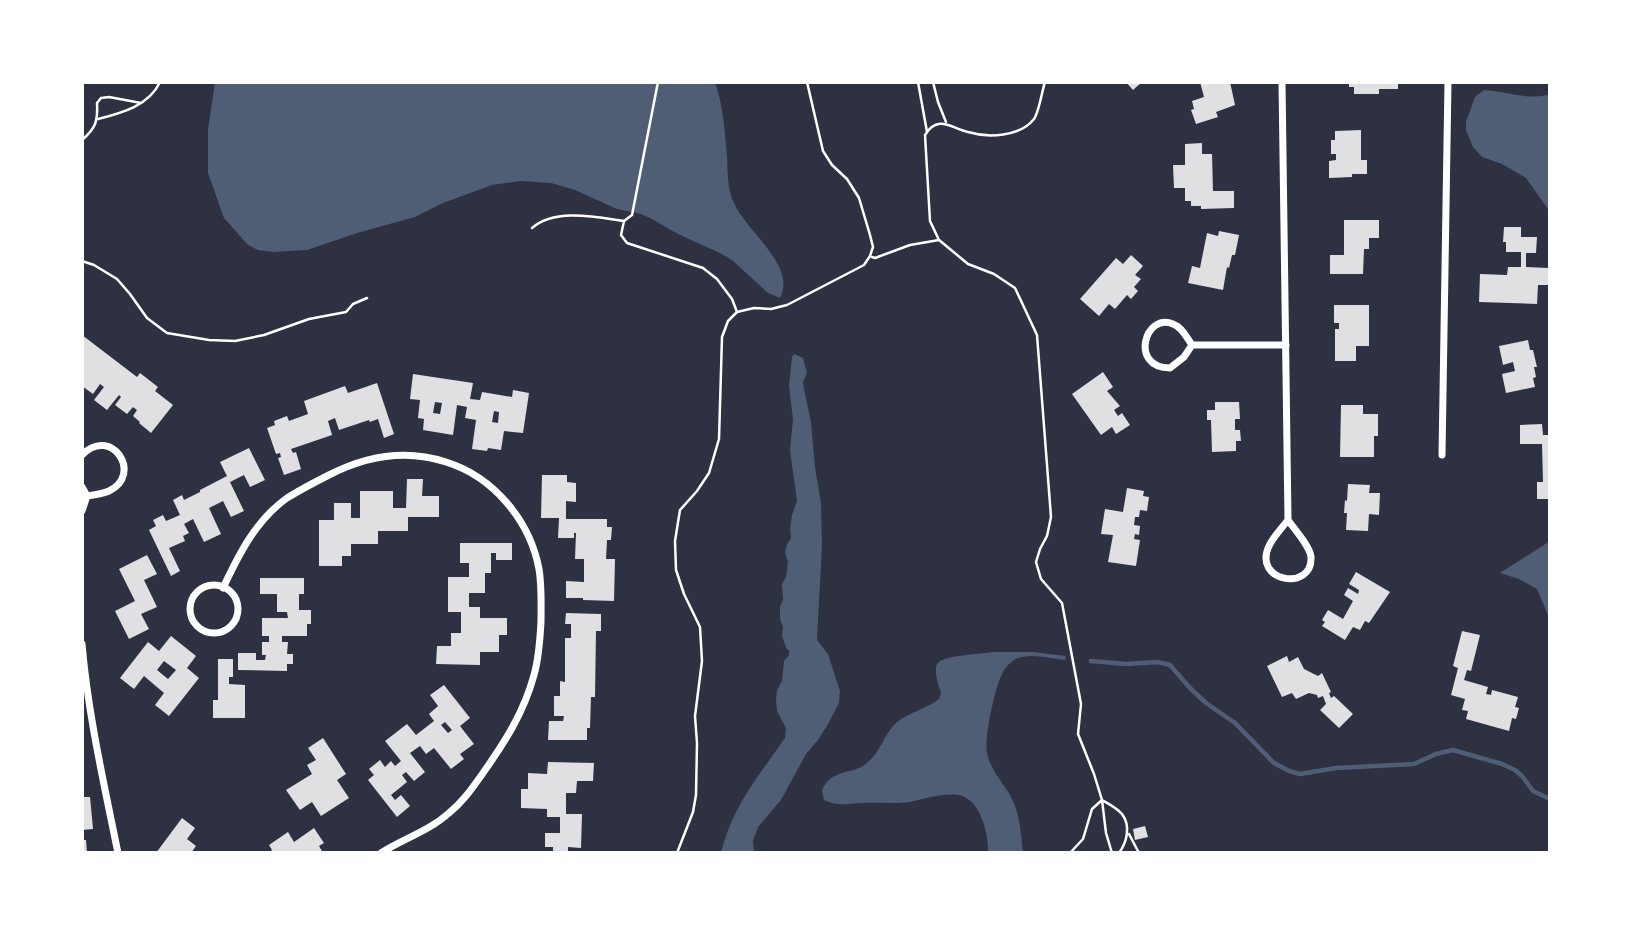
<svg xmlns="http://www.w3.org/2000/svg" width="1632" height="935" viewBox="0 0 1632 935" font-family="'Alegreya Sans',sans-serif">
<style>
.water{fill:#4f5d75}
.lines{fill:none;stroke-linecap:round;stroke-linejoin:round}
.stream{stroke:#4f5d75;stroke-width:4.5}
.building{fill:#e0e0e3;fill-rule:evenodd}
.path{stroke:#fff;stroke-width:2.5}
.minor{stroke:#fff;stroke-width:7}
</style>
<rect width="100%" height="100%" fill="#2d3142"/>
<g class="water">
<path d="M 215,82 L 715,82 C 723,105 725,133 727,157 C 728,174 727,190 735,205 C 747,231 797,267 780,298 L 768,293 L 733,261 L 722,254 L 678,234 L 650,218 L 641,214 L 617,209 L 575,190 L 551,183 L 521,181 L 492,185 L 443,203 L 415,217 L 357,233 L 307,250 L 273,252 L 258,250 L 248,245 L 224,218 L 208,173 L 208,130 Z"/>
<path d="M 1484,90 C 1505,91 1529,101 1550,94 L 1550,212 L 1526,178 L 1502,164 L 1482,157 L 1473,147 L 1466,130 L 1466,122 L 1475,97 Z"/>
<path d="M 794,354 L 803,358 L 807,373 L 803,382 L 804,389 L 811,422 L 815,467 L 821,503 L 822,545 L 817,640 L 828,654 L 840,691 L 839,703 L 828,724 L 818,740 L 806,754 L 781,800 L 758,827 L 753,841 L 754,853 L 721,853 C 733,805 758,777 785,738 L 786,728 L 777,711 L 776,701 L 777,690 L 782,681 L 784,661 L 789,655 L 789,650 L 787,650 L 782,636 L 783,627 L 780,619 L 780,606 L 783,600 L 782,584 L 786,577 L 788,562 L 785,553 L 787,544 L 791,538 L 790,529 L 792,515 L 797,501 L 790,450 L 793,419 L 789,386 L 792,357 Z"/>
<polygon points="1550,541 1550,620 1537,589 1519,579 1500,573"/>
<path d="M 993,652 L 1033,652 L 1066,656 L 1065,660 C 1052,659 1036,654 1022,657 C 1014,658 1005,667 1002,674 C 995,687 984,738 987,753 C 990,769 1002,781 1010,795 C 1020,813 1021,833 1023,853 L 988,853 C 989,834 980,798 958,795 C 942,793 924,799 910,802 C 894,804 877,802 861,803 C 854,803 847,805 839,804 C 834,804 829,802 824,800 L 822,790 C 832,768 853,775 867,763 C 880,753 884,734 896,723 C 909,712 926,709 939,699 L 941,692 C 938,686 934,670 937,664 C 942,655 982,654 993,652 Z"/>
</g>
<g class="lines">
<polyline class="stream" points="1091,661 1126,664 1158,662 1170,665 1190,688 1206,703 1235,723 1274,763 1289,771 1300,774 1336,768 1414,764 1436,754 1453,750 1502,764 1515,770 1522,776 1533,791 1550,799"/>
</g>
<g class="building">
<polygon points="1126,82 1142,82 1133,90"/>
<polygon points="1200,82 1230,82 1235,105 1216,112 1218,117 1196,124 1191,110 1194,109 1192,101 1204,97"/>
<polygon points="1349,82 1398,82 1398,89 1379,89 1379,94 1354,94 1354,87 1349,87"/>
<polygon points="1361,130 1361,160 1367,160 1367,174 1352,174 1352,177 1329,178 1329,161 1336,160 1336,154 1331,154 1331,140 1335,140 1335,131"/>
<polygon points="1202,143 1202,154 1212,154 1213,191 1234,191 1234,208 1201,209 1201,206 1191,206 1191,201 1185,201 1185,188 1174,188 1173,165 1185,165 1185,144"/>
<polygon points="1344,220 1379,220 1379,238 1369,238 1369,249 1364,249 1363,274 1330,274 1330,255 1344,255"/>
<polygon points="1504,227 1521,227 1521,237 1537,237 1536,253 1526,253 1526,267 1549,268 1548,285 1538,285 1537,304 1479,302 1480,274 1507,275 1508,267 1521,267 1521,252 1506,252 1506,242 1503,242"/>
<polygon points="1219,231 1239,235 1235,255 1232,255 1229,268 1227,267 1223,290 1188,283 1192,266 1200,268 1207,233 1218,236"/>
<polygon points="1131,255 1143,266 1135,275 1141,279 1134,287 1138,291 1131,299 1127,295 1115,309 1109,304 1099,316 1080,299 1116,258 1123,264"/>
<polygon points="1334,305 1369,305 1369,346 1356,346 1356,361 1335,361 1335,329 1339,329 1339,323 1334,323"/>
<polygon points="82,335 137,377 140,373 158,387 155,391 173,405 151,433 139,423 140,422 133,416 137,410 133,407 127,414 115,405 121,397 119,395 107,410 94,400 104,387 100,384 93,394 82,386 84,379 82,377"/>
<polygon points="1528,340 1530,350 1533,350 1537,367 1534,367 1536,377 1533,378 1535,387 1506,393 1502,374 1515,371 1513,362 1503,365 1499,346"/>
<polygon points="1103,372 1113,387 1107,391 1120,406 1114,410 1118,416 1122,413 1130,425 1116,434 1112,427 1101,435 1072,394"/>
<path d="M 413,374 L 473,383 L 470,399 L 480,400 L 482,392 L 512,397 L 513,390 L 529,393 L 523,433 L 504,431 L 501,450 L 488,448 L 487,451 L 472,449 L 476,420 L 465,418 L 467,407 L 457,405 L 453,435 L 423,430 L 424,419 L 418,418 L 420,400 L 410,399 ZM 435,402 L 442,403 L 440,414 L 433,413 ZM 494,411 L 499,412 L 498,423 L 492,422 Z"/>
<polygon points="377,383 394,434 384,438 378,419 370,422 369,420 339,430 335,418 328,421 332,435 291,449 293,453 296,452 301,469 284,475 278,458 281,457 280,453 276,454 267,428 275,425 274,421 287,416 289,421 308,414 304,401 345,386 348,393"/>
<polygon points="1215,402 1239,402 1240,419 1235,419 1235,430 1240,430 1241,441 1236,441 1236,451 1212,452 1211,420 1207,420 1207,410 1215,410"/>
<polygon points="1341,405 1363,405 1363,414 1378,414 1378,436 1374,436 1374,457 1340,457"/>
<polygon points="1542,424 1543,435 1550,435 1550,499 1537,499 1537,482 1543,482 1542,444 1520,444 1520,425"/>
<polygon points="249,448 265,480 250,487 244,475 230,482 244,511 231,517 223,501 209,508 221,534 204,542 193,519 184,524 189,533 183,536 185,541 169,548 180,571 171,576 149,530 156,526 153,520 163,515 166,521 180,515 173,500 182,495 184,500 200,492 200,490 227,476 220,462"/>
<polygon points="542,475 567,475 567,482 576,483 576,502 566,501 566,519 607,519 607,527 612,527 611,540 607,540 606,559 615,559 614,601 583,600 583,598 566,598 566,581 584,582 584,559 575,559 576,533 574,533 574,538 558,538 559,518 541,518"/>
<polygon points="407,479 423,479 422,496 439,496 439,517 408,517 408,531 378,531 378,544 351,544 351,556 342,556 342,566 319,566 319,520 334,520 334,503 351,503 351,518 360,518 360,491 393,491 393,508 406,508"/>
<polygon points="1348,484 1370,485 1369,493 1380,493 1379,515 1369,514 1368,531 1346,530 1347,513 1344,513 1345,500 1347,501"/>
<polygon points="1127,488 1144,491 1143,496 1149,497 1147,511 1140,510 1139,517 1135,517 1134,525 1140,526 1139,535 1135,534 1134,539 1140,540 1136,566 1108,562 1113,535 1101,534 1105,509 1123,512"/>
<polygon points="460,543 512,543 512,560 496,560 496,553 491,553 491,573 485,573 485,593 469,593 469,607 480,607 480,618 507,618 507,635 499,635 499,652 480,652 480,665 436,664 437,646 451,646 451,633 461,633 461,612 448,612 448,577 469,577 469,563 460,563"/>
<polygon points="147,555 157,574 144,580 157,607 141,614 149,629 129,639 115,611 135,601 119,569"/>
<polygon points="1356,572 1390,592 1369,623 1365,621 1360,630 1353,627 1345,640 1322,626 1325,622 1322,620 1328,610 1343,619 1353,601 1344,595 1348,588 1358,594 1359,590 1349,584"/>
<polygon points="260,578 304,578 304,594 299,594 299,610 311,610 311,624 307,624 307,636 282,636 282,642 288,642 287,654 293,654 293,664 287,664 287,671 238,670 238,653 256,653 256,660 265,660 266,655 262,655 262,642 269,642 269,636 262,636 262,618 288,618 287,612 277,612 277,594 260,594"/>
<polygon points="566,613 601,614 601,631 596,631 595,697 591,697 590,728 587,728 587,740 548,740 549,721 563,721 564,716 554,716 554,696 560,696 560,681 565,682 565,638 571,638 571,624 565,624"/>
<polygon points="1462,631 1480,635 1471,671 1467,670 1464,680 1488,687 1486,694 1491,695 1492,690 1518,697 1515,707 1519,708 1516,719 1512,718 1509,731 1466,719 1468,711 1462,710 1465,699 1451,695 1458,668 1453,666"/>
<path d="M 171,636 L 196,656 L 187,668 L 199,678 L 169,716 L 155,705 L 164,693 L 144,676 L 134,689 L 120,678 L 148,642 L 159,651 ZM 164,661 L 176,670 L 168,679 L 157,670 Z"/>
<polygon points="1287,656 1289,662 1298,657 1304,669 1318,676 1322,673 1331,692 1329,693 1331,698 1334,696 1353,714 1339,728 1320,710 1326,704 1323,696 1318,698 1317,695 1309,693 1296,699 1292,693 1282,697 1267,666"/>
<polygon points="218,659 233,659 233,677 229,677 229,684 245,685 245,718 213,718 213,700 218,700"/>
<path d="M 444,685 L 470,718 L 460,726 L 474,744 L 460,754 L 464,759 L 451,769 L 434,748 L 426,754 L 420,746 L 410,753 L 425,772 L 414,781 L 406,772 L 402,775 L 407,782 L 391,795 L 395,800 L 401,795 L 410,806 L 397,817 L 368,780 L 374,775 L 369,769 L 380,760 L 385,767 L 391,761 L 395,766 L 401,761 L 385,741 L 407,724 L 416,735 L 434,721 L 429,714 L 438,706 L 430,695 ZM 445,722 L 452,730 L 448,733 L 441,725 Z"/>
<polygon points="323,738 346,774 337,780 349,798 321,816 312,802 300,810 286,790 312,774 307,765 316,760 308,748"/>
<polygon points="548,762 594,763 593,781 577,781 576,793 566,793 566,814 582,814 581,848 568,847 568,853 553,853 553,847 545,847 545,833 560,833 560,817 547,817 547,809 521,808 521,789 528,789 528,773 547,774"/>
<polygon points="82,797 90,797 93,829 82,830"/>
<polygon points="182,818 195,828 187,839 196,846 191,853 156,853"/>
<polygon points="1145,826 1148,837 1135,840 1133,829"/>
<polygon points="314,828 324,843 319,846 323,853 269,853 272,850 269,845 288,832 294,842"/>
<polygon points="82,840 86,840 87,853 82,853"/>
</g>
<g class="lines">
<g class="path">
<polyline points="918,82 927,132"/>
<polyline points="933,82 938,102 946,122"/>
<path d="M 1045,82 C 1042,91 1039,112 1034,119 C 1020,137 988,138 968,132 C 951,128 938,114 925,135 L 930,221 L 939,240 L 968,264 L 994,274 L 1015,288 L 1037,335 L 1051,517 L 1047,536 L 1040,549 L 1036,562 L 1041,579 L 1062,603 L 1081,704 L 1078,734 L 1094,774 L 1102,800 L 1106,833 L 1112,853"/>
<path d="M 98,119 C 121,113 149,106 160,82"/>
<path d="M 82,140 C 96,128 98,121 97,103 L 101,98 L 109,97 L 141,103"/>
<polyline points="624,221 621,235 627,243 703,268 717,279 732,299 737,312"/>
<path d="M 532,228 C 555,208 596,217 624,221 L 632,215 L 658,82"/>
<polyline points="872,257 875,258 910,245 939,240"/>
<polyline points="82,261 94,265 117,279 130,294 147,318 167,333 209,340 235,341 264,335 309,319 346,312 353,304 367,298"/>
<polyline points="1129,834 1139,853"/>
<polyline points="677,853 693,812 696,795 697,743 695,716 702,661 700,627 684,594 676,570 675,541 680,510 697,491 709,473 719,439 722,337 728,321 737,312 754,308 771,309 787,305 864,265 870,256 873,247 870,235 859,198 847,179 832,165 823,151 807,82"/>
<path d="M 1070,853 L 1083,839 L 1092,809 L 1102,800 C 1109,804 1117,808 1122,814 C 1131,826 1127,842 1119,853"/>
</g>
<g class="minor">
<path d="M 1282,82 L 1288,520 C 1282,528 1273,537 1269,546 C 1252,582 1313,592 1311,557 C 1310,546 1294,529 1288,520"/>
<path d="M 1192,345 L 1184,357 L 1170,368 C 1129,368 1145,312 1173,324 C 1182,327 1187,338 1192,345 L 1286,345"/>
<path d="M 82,455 C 111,425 144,474 109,491 C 102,494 94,495 87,496"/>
<polyline points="1442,455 1448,82"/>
<polyline points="82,487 87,496 82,511"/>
<circle cx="214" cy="609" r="24"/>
<path d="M 223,588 C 239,554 256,520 287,498 C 300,490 315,482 329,475 C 366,456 406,449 446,462 C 494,477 530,521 539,569 C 542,587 541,605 541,622 C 540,640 539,658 534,675 C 524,712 505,742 483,773 C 473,787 463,802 449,813 C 429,831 403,839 381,853"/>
<path d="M 82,644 C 88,714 104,784 118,853"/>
</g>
</g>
<rect width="1632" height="935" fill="none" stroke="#ffffff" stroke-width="168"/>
</svg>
